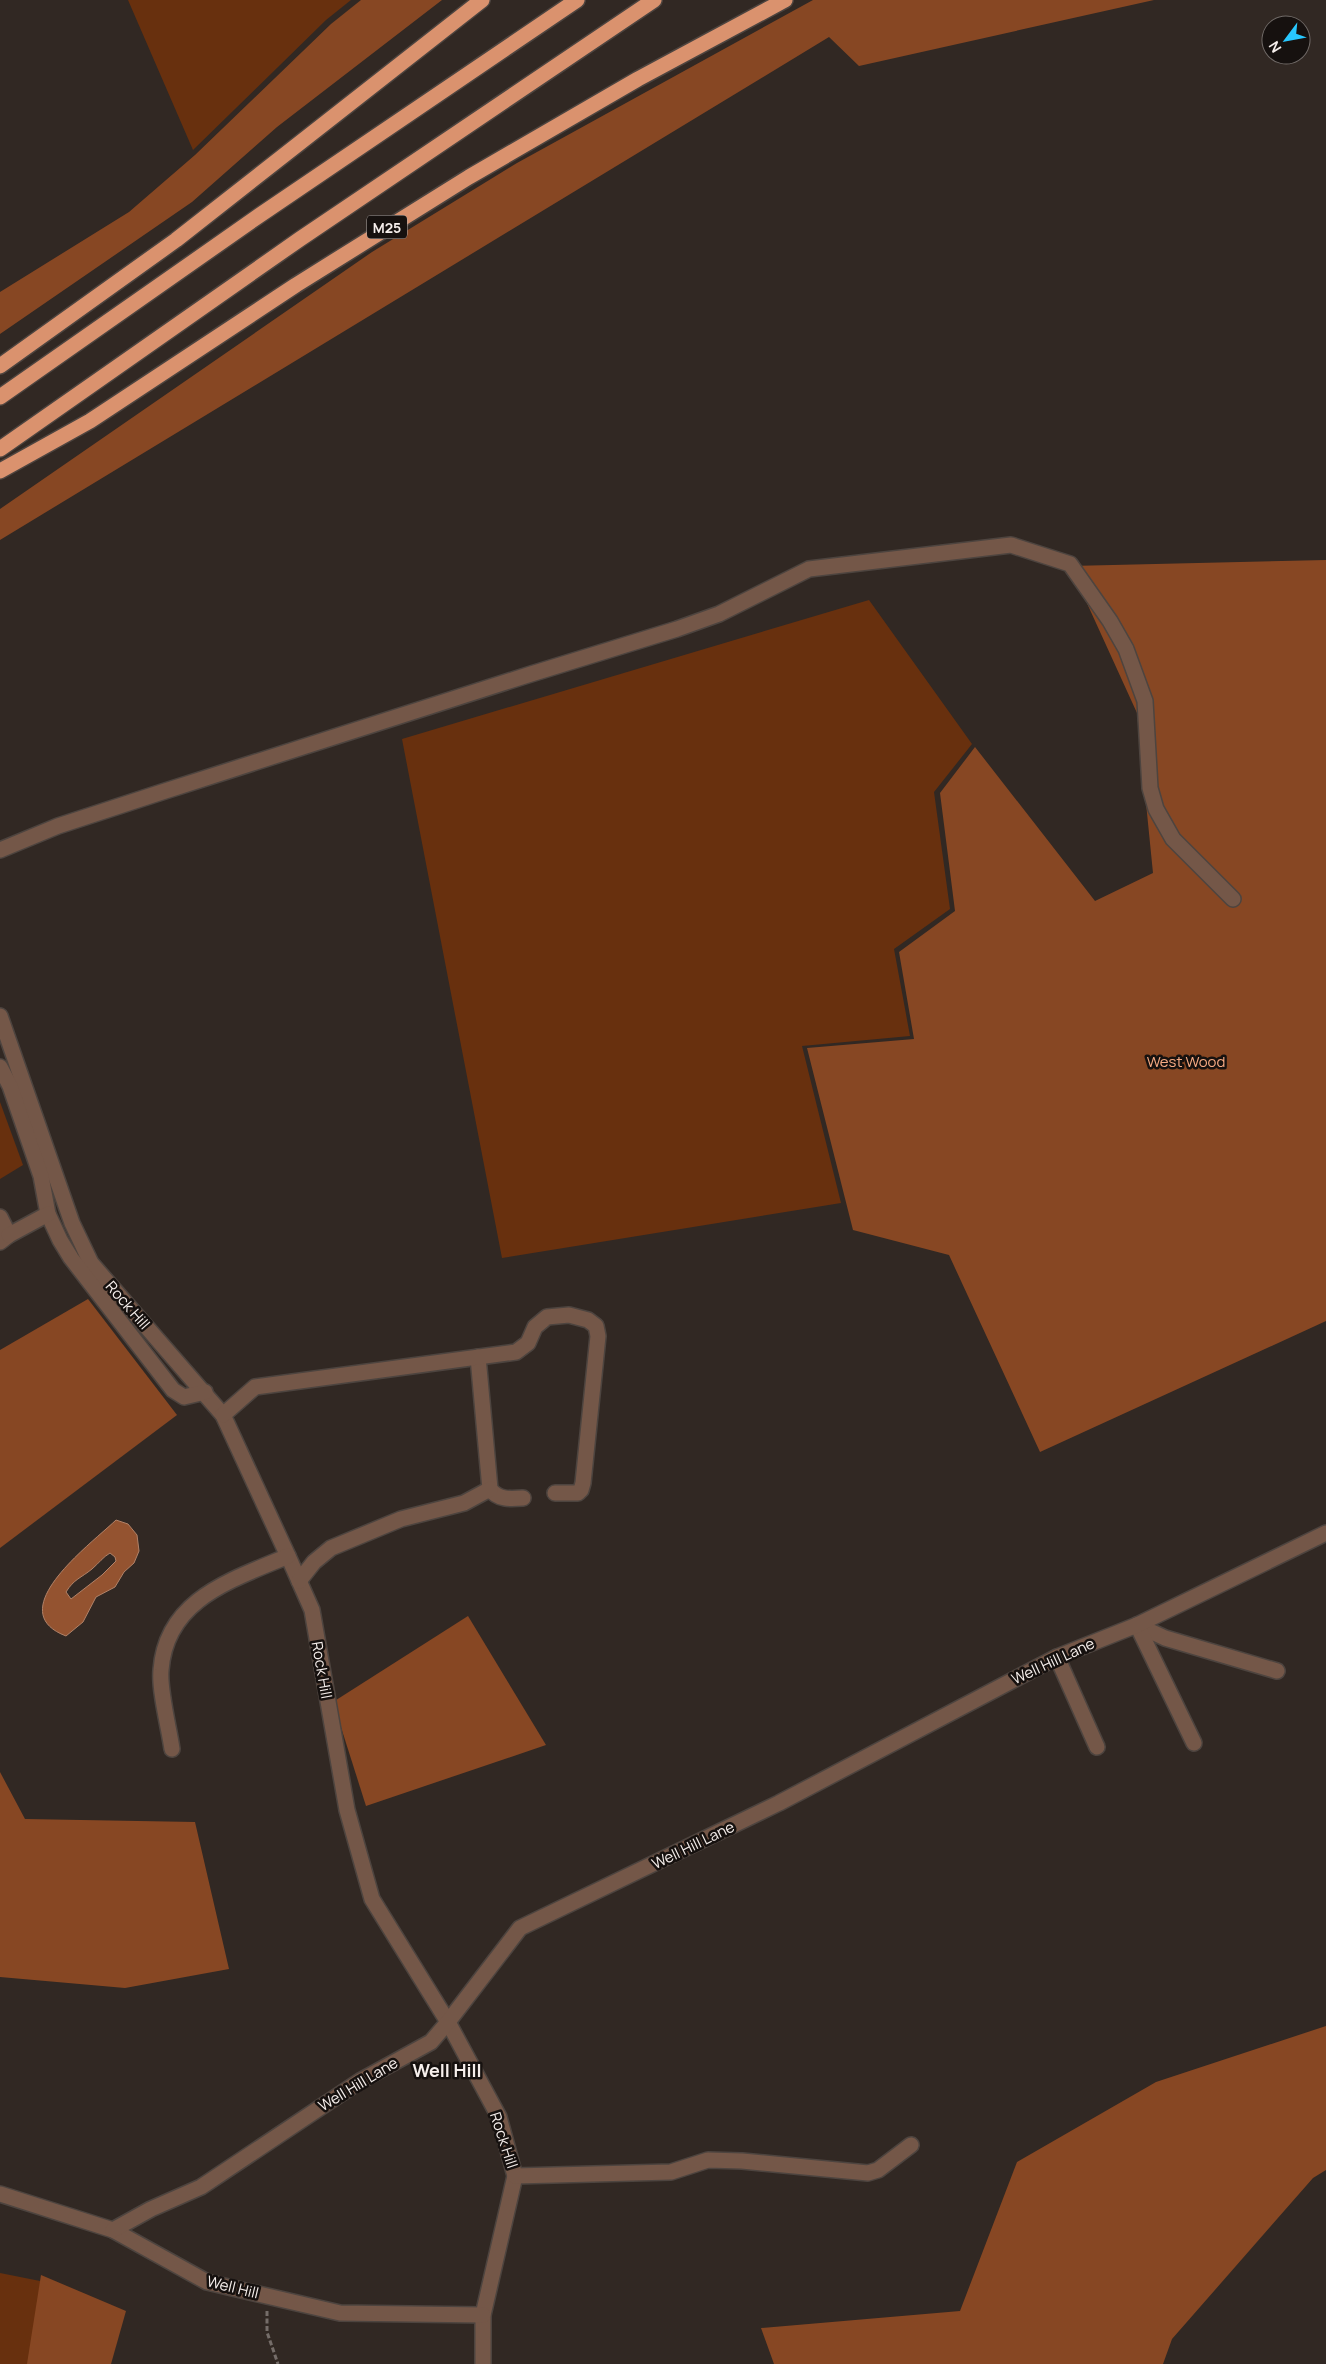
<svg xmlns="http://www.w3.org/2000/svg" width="1326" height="2364" viewBox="0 0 1326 2364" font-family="Manrope,sans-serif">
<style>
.green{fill:#68300e}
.forest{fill:#874723}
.water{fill:#945330;stroke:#b18268;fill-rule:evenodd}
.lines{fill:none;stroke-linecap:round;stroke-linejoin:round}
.minor-casing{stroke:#4d443f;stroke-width:18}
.highway-casing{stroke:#4d443f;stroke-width:18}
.path{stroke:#756d69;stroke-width:3;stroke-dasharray:5 2.5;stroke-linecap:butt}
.minor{stroke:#745748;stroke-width:15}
.highway{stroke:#da926e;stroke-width:15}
.labels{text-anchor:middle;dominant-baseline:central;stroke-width:5;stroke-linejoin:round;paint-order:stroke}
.shield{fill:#16110f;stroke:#b3acaa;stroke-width:1}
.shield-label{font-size:14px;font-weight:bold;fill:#f6efec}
.park-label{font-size:15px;fill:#f6aa83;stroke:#16110f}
.street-label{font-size:15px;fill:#f6efec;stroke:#16110f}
.quarter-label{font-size:18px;font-weight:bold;fill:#f6efec;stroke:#16110f}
</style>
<rect width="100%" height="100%" fill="#312823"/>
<g class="green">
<polygon points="128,0 351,0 326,20 193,150"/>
<polygon points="869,600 972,744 934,792 950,909 894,949 910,1036 802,1046 841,1203 502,1258 402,739"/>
<polygon points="0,1102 23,1165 0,1179"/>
<polygon points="0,2273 50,2283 36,2364 0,2364"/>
</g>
<g class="forest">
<polygon points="361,0 442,0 277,127 192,202 0,334 0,292 129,212 195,155 331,24"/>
<polygon points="813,0 1154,0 859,66 829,37 0,540 0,509 372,252 517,163"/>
<polygon points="1326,560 1326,1321 1040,1452 949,1255 853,1230 807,1048 914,1039 899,952 955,911 940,793 975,747 1095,901 1153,873 1137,713 1070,566"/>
<polygon points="88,1299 177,1415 0,1548 0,1350"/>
<polygon points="468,1616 546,1745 366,1806 333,1702"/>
<polygon points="0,1772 25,1819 195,1822 229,1969 125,1988 0,1977"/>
<polygon points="1326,2026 1326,2170 1313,2178 1172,2339 1163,2364 774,2364 761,2328 960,2311 1017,2162 1156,2082"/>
<polygon points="41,2275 126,2311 111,2364 27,2364"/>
</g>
<path class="water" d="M 116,1520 L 128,1524 L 137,1535 L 139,1551 L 134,1563 L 124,1572 L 115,1587 L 96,1597 L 83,1622 L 66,1636 C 0,1611 91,1544 116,1520 ZM 110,1553 L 115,1557 L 116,1561 L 102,1575 L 71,1599 L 66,1592 C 74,1579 81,1578 92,1569 C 99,1563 103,1557 110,1553 Z"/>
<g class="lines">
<g class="minor-casing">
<g id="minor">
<polyline points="0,850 58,826 162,792 531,674 677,629 719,614 809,569 1011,545 1070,564 1110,621 1126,649 1145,701 1150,788 1156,809 1173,839 1233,899"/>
<polyline points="0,1016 72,1223 91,1263 223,1415 288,1556 312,1610 347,1810 372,1899 448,2022 499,2117 515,2176 483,2315 483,2364"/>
<polyline points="0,1067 10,1086 41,1176 48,1214 60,1240 71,1258 173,1390 184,1397 205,1392"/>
<polyline points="0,1217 9,1235 0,1242"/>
<polyline points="9,1235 48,1214"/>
<path d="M 478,1357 L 490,1489 C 498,1500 510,1499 523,1498"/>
<polyline points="223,1415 255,1387 516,1352 528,1343 535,1327 547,1317 569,1315 588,1320 596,1326 598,1336 583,1483 581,1490 578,1493 555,1493"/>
<polyline points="299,1581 314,1562 331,1548 401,1519 464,1503 490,1489"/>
<polyline points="1137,1625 1165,1638 1277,1671"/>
<polyline points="1137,1625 1194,1743"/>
<polyline points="1057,1657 1097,1747"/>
<path d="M 172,1749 C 169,1728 159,1690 161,1670 C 166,1599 232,1580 288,1556"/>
<polyline points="515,2176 671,2172 708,2160 742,2161 868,2173 878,2170 911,2145"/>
<polyline points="0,2194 113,2230 207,2282 340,2313 483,2315"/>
<polyline points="113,2230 151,2209 201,2187 360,2081 431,2042 448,2022 520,1928 779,1803 1057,1657 1137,1625 1326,1533"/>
</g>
</g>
<g class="highway-casing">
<g id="highway">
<polyline points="0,366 176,240 482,0"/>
<polyline points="0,397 260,215 577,0"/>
<polyline points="0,449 300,239 654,0"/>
<polyline points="0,471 90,421 296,285 469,177 638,79 785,0"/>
</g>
</g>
<polyline class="path" points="267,2311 267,2332 278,2364"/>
<use href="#minor" class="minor"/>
<use href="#highway" class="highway"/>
</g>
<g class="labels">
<rect class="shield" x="367" y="215.5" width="40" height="23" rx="4"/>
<g class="shield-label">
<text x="387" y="227">M25</text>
</g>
<g class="park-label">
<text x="1186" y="1061">West Wood</text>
</g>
<g class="street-label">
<text transform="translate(128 1305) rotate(49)">Rock Hill</text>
<text transform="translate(1053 1661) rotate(-25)">Well Hill Lane</text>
<text transform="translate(322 1670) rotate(80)">Rock Hill</text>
<text transform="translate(693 1845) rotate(-26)">Well Hill Lane</text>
<text transform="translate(358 2084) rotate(-31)">Well Hill Lane</text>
<text transform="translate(504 2140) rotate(72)">Rock Hill</text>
<text transform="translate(233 2287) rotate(14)">Well Hill</text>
</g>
<g class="quarter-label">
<text x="447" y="2070">Well Hill</text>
</g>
</g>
<g transform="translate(1286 40) rotate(238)"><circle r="24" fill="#16110f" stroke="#706a67"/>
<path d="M0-4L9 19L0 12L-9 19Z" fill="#28c8ff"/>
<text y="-8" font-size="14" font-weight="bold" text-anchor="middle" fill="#f6efec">N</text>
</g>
</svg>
